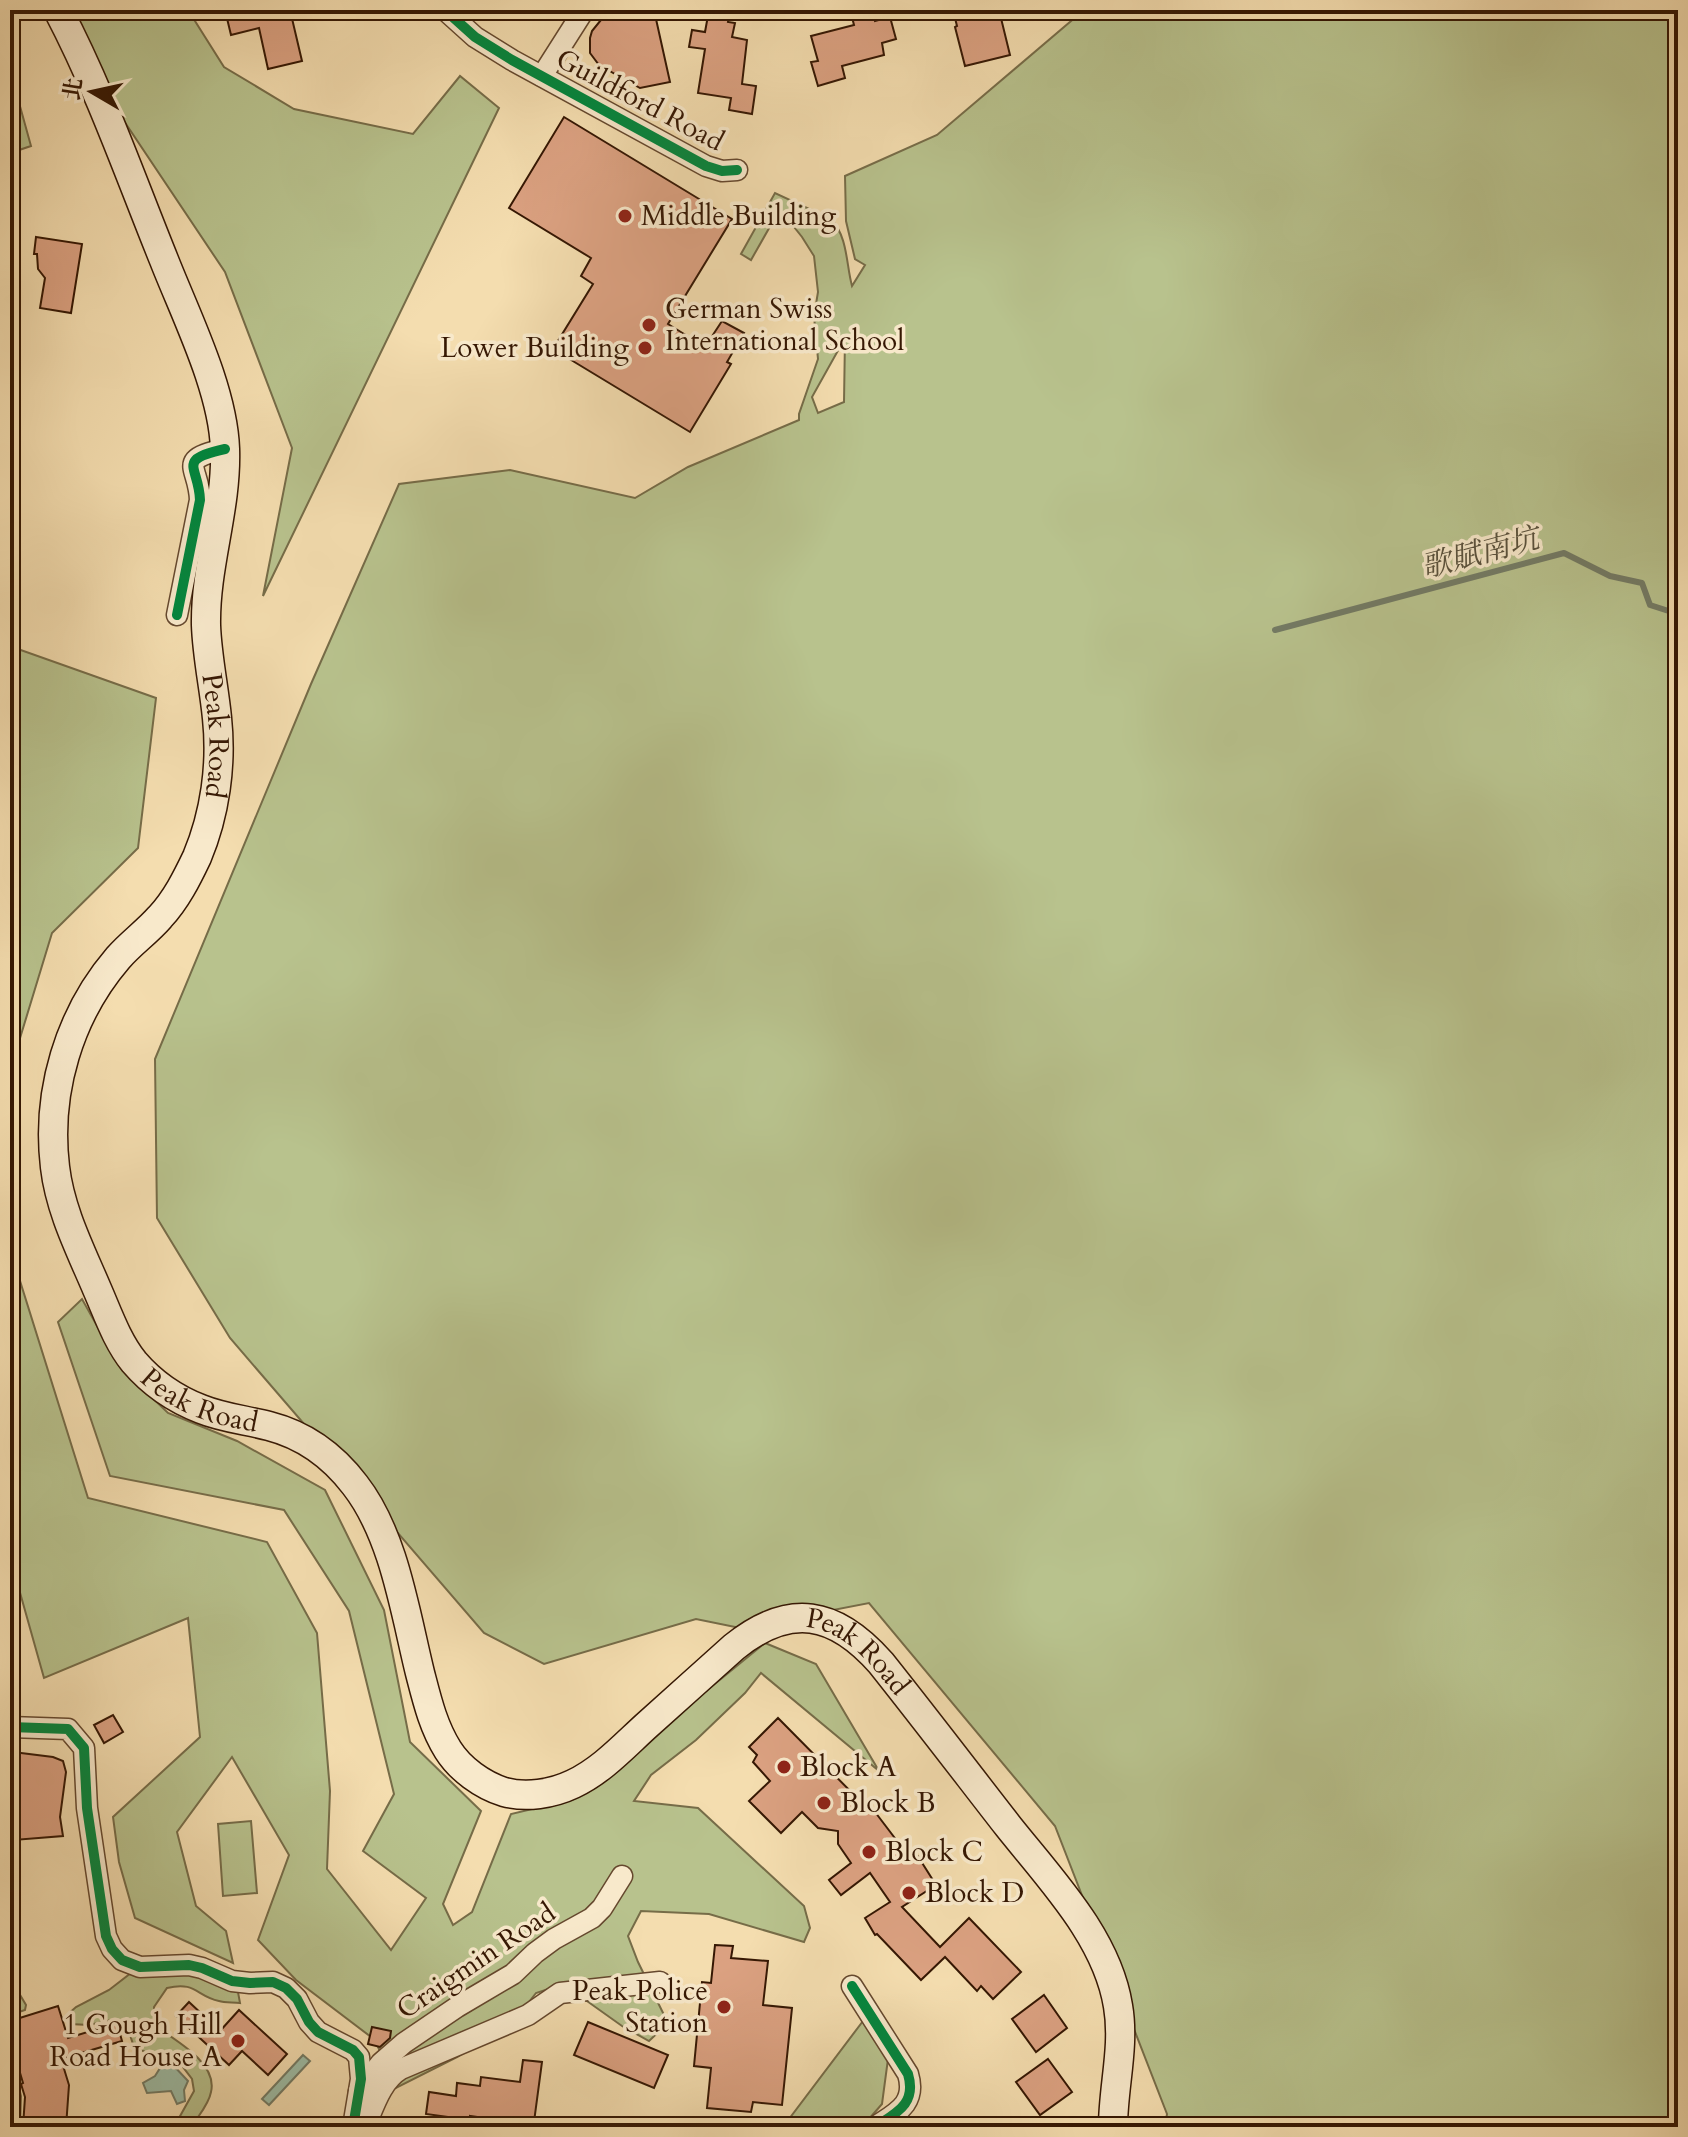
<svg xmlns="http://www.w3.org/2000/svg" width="1688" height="2137" viewBox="0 0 1688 2137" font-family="Cardo,'Noto Serif TC',serif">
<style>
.green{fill:#b8c28d;stroke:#766c48;stroke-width:2;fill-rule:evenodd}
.water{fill:#9dbda6;stroke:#737b65;stroke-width:2}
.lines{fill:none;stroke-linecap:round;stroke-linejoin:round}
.stream{stroke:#737b65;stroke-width:6}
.building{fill:#dba181;stroke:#351703;stroke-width:2}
.minor-casing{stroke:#65482e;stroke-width:23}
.secondary-casing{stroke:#351703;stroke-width:31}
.minor{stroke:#f8e9cb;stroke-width:20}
.secondary{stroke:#f8e9cb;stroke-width:28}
.cycleway-casing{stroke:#f8e9cb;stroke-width:15}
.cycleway{stroke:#00873e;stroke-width:10}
.poi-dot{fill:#8f2418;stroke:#f8e9cb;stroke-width:3}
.labels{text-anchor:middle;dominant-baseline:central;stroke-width:7;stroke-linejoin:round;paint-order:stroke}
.street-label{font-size:28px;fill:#351703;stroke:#f8e9cb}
.poi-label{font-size:28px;fill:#351703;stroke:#f8e9cb;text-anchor:start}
.water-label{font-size:30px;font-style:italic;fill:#59513c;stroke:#f8e9cb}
</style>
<rect width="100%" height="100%" fill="#f4ddaf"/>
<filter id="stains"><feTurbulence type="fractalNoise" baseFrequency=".0025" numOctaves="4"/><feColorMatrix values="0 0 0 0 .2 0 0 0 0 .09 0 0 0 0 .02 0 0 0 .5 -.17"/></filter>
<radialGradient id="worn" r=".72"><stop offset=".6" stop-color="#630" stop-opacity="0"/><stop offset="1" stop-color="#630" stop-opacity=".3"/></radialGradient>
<g class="green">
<polygon points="71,10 188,10 224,67 294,109 413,134 460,76 499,108 263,596 292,448 225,272 120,115"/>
<path d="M 1084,10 L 1678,10 L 1678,2127 L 1165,2127 L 1167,2114 L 1055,1826 L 869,1603 L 740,1628 L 696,1619 L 544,1664 L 484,1633 L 230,1338 L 157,1218 L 155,1059 L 311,684 L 399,484 L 510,470 L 635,498 L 688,467 L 799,420 L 799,414 L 818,359 L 814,316 L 818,292 L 814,256 L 802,237 L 794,227 L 776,216 L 751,260 L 741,254 L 775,193 L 831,219 C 848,237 846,264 852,286 L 865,265 L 855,259 L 846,221 L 845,176 L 937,135 ZM 845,338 L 844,402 L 818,413 L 812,397 Z"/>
<polygon points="10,70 31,146 10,153"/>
<polygon points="10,602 15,648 156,698 138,848 52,933 10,1071"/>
<polygon points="10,1249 88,1498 267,1542 317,1633 330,1791 327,1869 391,1950 426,1898 363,1851 394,1794 349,1611 284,1510 110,1476 58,1322 82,1299 120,1367 168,1413 237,1441 325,1490 384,1610 410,1742 481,1811 443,1904 453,1925 472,1912 511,1814 574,1799 765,1643 816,1664 879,1771 761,1673 745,1693 696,1740 651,1775 634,1801 698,1808 804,1906 810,1928 804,1942 709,1914 641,1911 628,1936 638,1962 668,2023 649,2041 622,2026 563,1984 536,1993 511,2025 457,2057 396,2088 375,2040 296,1980 258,1940 289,1855 232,1757 177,1832 196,1906 226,1931 233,1963 135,1918 119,1862 113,1817 200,1737 188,1618 44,1678 10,1557"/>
<polygon points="251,1821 257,1893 223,1896 218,1824"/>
<path d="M 190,1970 L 229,1985 L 238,1992 L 240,2003 C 233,2002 225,2003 219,2001 C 196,1996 196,1981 167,1988 L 154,2007 L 155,2026 C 175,2040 218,2063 211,2092 C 209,2104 199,2115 192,2126 L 174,2127 L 194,2091 L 192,2079 L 179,2062 L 159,2058 L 134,2047 L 127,2026 L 115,2019 L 89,2025 L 70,2024 L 68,2014 L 76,2007 L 109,1990 L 131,1973 Z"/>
<polygon points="10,1978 26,2005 25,2010 10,2015"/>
<polygon points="866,2017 888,2059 882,2104 862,2127 783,2127"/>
<polygon points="10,2051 21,2096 20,2127 10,2127"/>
</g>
<g class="water">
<polygon points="303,2055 310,2061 269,2105 262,2099"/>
<polygon points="172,2064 188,2081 184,2090 185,2101 177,2104 171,2091 147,2093 143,2083 155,2076 162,2065"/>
</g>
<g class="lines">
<polyline class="stream" points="1275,630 1564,553 1610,576 1642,583 1650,605 1678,614"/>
</g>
<g class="building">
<polygon points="225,10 290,10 302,61 268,69 259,28 231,35"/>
<polygon points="609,10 654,10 670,82 640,88 599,65 590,53 590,38 592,31"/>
<polygon points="709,10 730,10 728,22 735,23 732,37 747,40 742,84 756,86 752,114 729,110 731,98 698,93 705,49 689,47 692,30 705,32"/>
<polygon points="862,10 873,10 875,21 890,17 896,39 882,43 884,55 842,66 845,78 818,86 811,62 818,61 811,36 854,25 851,13"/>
<polygon points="953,10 999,10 1010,55 965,66 955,27 957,26"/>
<polygon points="564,117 732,219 668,324 705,347 722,321 744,333 727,362 731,364 690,432 553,349 593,284 581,276 591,258 509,208"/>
<polygon points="36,237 82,244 71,313 40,308 45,278 38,269 37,254 34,254"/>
<polygon points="113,1715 123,1732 104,1743 94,1725"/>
<polygon points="778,1718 869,1810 872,1808 907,1854 914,1850 936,1885 902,1907 940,1947 969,1918 1021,1972 993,1999 981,1986 977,1991 945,1957 921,1980 877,1934 875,1935 865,1918 890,1902 870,1873 841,1895 829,1880 851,1863 838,1844 838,1831 818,1828 802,1812 781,1833 749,1801 770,1781 753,1762 757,1755 749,1747"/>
<polygon points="13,1752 53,1757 63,1761 66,1772 60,1817 63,1836 14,1840 15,1806 10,1805 10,1764"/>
<polygon points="715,1945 733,1946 731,1958 768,1961 763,2005 792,2008 782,2105 753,2102 751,2112 707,2108 711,2068 694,2066 702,1982 711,1983"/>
<polygon points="1044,1995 1067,2028 1036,2052 1012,2019"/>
<polygon points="189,2002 220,2031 239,2010 287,2054 268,2075 242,2051 229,2065 176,2016"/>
<polygon points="58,2006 68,2038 117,2023 122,2041 61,2059 69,2085 66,2127 23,2127 25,2097 21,2084 23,2083 10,2039 10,2021"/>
<polygon points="588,2022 668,2055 654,2088 574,2055"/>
<polygon points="372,2027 391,2031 390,2038 380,2047 368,2044"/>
<polygon points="1048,2059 1072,2092 1040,2115 1016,2082"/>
<polygon points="523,2060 542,2062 534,2122 512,2120 511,2122 470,2116 470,2120 426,2114 429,2092 456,2096 457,2083 480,2086 481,2077 520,2082"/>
</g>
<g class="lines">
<g class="minor-casing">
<g id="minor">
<polyline points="445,10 475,37 512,60 706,166 722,171 737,170"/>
<polyline points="542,76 584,10"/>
<path d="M 177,615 L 200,500 C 199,466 175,460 225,449"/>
<polyline points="10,1727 68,1729 84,1748 87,1808 106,1936 112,1949 122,1960 140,1967 189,1965 202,1968 232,1981 250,1983 273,1982 286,1988 297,1999 309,2022 318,2032 353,2050 359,2057 361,2079 353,2127"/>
<path d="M 852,1986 L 908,2074 C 917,2104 896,2113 875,2127"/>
<polyline points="359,2091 381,2063 404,2043 457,2007 513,1974 535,1953 554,1939 592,1918 602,1908 622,1876"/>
<path d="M 365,2127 C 374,2106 381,2081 401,2069 L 528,2015 L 560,1993 L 660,1982"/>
</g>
</g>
<g class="secondary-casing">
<g id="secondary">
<path id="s1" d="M 58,10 C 100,90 130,176 164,260 C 186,316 223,389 225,449 C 227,509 205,565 206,625 C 207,656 214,687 217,718 C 222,765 215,814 197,857 C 187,878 176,900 160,917 C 147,932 131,943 118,958 C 69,1015 46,1092 55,1167 C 60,1210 80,1249 97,1289 C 108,1314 117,1341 134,1362 C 152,1383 175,1399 201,1409 C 223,1418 246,1420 269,1426 C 304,1435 333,1456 355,1485 C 394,1535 405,1612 420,1673 C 427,1700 433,1726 448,1750 C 460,1769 482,1785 504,1792 C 526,1798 552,1794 573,1784 C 601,1771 623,1747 646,1726 C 675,1700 705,1673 734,1647 C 790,1602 835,1611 881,1663 C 924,1717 966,1772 1008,1826 C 1050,1879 1107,1937 1118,2006 C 1125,2046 1113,2087 1113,2127"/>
</g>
</g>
<use href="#minor" class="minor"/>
<use href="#secondary" class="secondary"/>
<g class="cycleway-casing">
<g id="cycleway">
<polyline points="445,10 475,37 512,60 706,166 722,171 737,170"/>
<path d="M 177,615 L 200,500 C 199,466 175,460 225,449"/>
<polyline points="10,1727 68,1729 84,1748 87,1808 106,1936 112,1949 122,1960 140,1967 189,1965 202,1968 232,1981 250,1983 273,1982 286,1988 297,1999 309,2022 318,2032 353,2050 359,2057 361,2079 353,2127"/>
<path d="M 852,1986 L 908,2074 C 917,2104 896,2113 875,2127"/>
</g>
</g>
<use href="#cycleway" class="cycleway"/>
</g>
<g class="poi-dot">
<circle cx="625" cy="216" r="8"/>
<circle cx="649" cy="325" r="8"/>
<circle cx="645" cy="348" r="8"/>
<circle cx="784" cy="1767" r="8"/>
<circle cx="824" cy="1803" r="8"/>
<circle cx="869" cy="1852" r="8"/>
<circle cx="909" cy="1893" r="8"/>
<circle cx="724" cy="2007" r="8"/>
<circle cx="238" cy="2041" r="8"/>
</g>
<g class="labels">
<g class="street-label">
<text transform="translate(640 100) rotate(28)">Guildford Road</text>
<text stroke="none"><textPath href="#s1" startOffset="760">Peak Road</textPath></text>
<text stroke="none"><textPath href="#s1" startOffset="1528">Peak Road</textPath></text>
<text stroke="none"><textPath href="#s1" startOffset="2488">Peak Road</textPath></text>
<text transform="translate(476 1961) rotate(-34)">Craigmin Road</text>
</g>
<g class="poi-label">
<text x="641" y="216">Middle Building</text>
<text x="665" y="309">German Swiss<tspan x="665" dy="32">International School</tspan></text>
<text x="629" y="348" text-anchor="end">Lower Building</text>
<text x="800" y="1767">Block A</text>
<text x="840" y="1803">Block B</text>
<text x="885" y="1852">Block C</text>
<text x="925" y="1893">Block D</text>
<text x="708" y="1991" text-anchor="end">Peak Police<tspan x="708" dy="32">Station</tspan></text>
<text x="222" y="2025" text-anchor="end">1 Gough Hill<tspan x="222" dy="32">Road House A</tspan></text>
</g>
<g class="water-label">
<text transform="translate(1480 553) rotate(-15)">歌賦南坑</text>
</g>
</g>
<rect width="1688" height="2137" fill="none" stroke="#f4ddaf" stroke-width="40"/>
<rect x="12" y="12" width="1664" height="2113" fill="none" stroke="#351703" stroke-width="4"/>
<rect x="20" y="20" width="1648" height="2097" fill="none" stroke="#351703" stroke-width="2"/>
<g transform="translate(92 92) rotate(279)" stroke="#f8e9cb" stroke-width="6" paint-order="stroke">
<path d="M0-6L14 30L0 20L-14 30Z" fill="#351703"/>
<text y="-12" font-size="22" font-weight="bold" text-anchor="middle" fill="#351703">北</text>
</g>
<rect width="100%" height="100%" filter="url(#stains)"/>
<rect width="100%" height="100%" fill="url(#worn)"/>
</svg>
